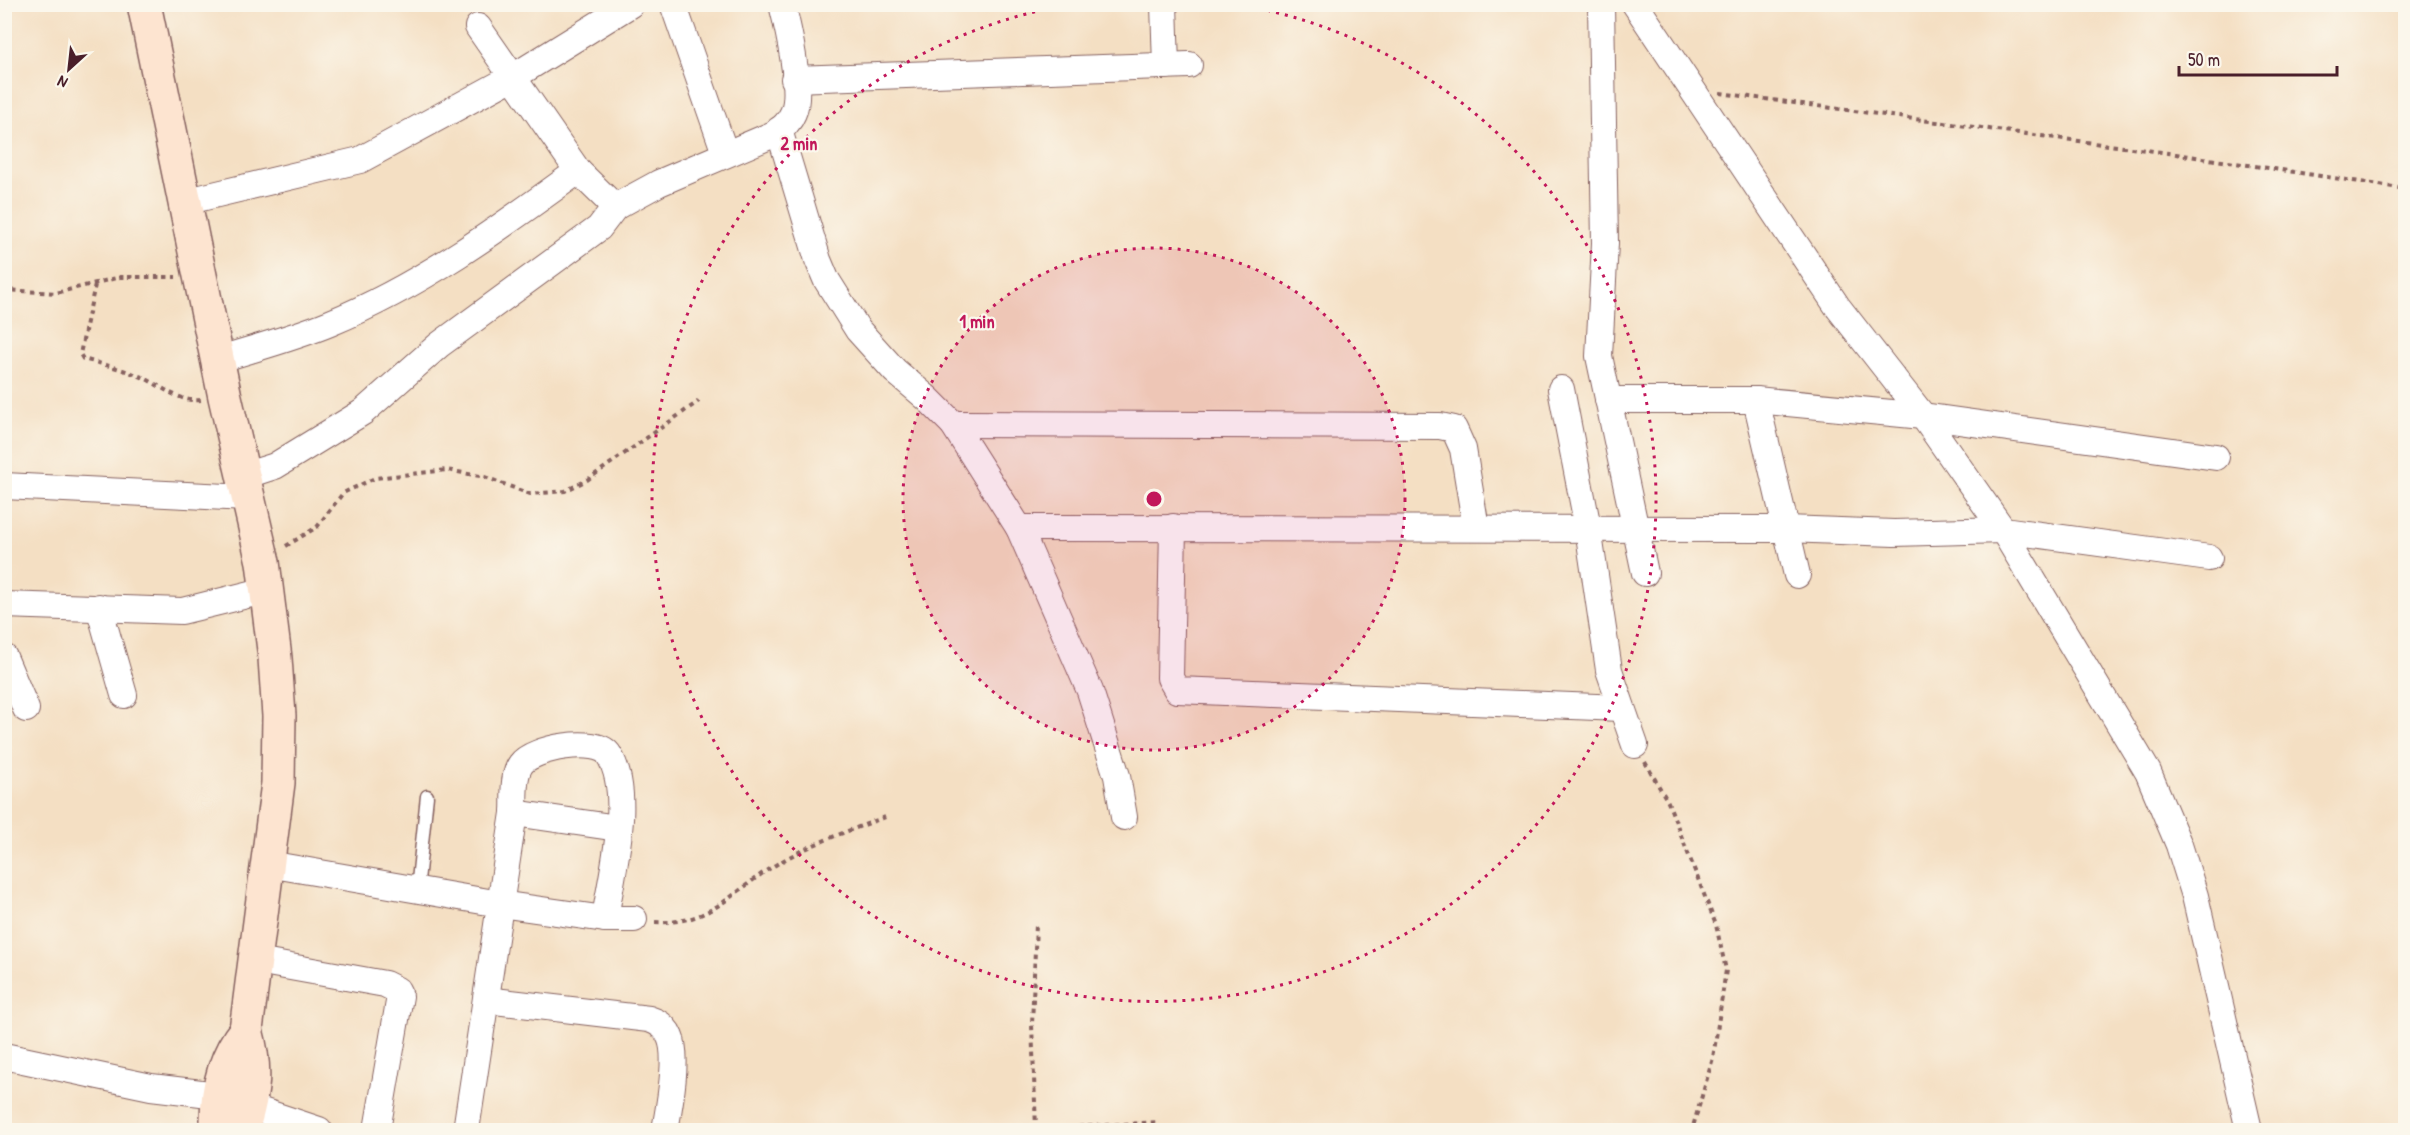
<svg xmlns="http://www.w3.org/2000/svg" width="2410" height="1135" viewBox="0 0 2410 1135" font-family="'Patrick Hand',sans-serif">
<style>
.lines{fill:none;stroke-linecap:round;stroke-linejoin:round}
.lane-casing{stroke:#866260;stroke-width:15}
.street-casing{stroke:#866260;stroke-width:28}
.secondary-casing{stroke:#866260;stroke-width:36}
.path{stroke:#866260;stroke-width:4;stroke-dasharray:4.5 4.5;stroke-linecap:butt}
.lane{stroke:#fff;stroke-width:12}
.street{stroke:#fff;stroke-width:26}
.secondary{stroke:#fde4d0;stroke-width:33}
.ring{fill:none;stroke:#c2185b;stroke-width:3;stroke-dasharray:3 6}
.centre{fill:#c2185b;stroke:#fbf7ec;stroke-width:3}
.ring-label{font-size:18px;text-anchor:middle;font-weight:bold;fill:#c2185b;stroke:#fbf7ec;stroke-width:4.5;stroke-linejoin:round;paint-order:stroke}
</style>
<rect width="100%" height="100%" fill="#fbf7ec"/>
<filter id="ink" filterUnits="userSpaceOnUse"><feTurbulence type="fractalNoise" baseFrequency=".0167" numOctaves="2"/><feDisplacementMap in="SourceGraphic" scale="12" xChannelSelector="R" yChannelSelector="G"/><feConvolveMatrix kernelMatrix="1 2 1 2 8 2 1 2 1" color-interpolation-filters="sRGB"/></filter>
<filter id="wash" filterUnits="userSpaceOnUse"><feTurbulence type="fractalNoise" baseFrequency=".008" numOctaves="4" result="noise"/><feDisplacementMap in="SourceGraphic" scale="24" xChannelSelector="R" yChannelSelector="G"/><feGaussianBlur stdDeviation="1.35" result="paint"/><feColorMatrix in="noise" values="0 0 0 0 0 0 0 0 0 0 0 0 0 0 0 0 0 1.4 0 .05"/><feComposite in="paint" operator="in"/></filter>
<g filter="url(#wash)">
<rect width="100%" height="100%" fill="#f4dfc3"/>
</g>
<g filter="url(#ink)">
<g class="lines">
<g class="lane-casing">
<polyline id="lane" points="417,890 427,796"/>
</g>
<g class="street-casing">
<g id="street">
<polyline points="673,4 725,153"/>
<polyline points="1164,4 1166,66"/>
<polyline points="1601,4 1605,243 1599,356 1645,573"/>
<polyline points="1635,4 1837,306 1923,416 2003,530 2148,772 2179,845 2195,896 2249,1130"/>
<path d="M 478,27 L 578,171 L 615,207 L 659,183 L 774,134 C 782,129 789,123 793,113 C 803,92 788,28 782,4"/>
<polyline points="794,79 1189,65"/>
<polyline points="779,130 818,260 826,279 858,330 895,371 928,399 953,424 1019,528 1090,691 1117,776 1124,817"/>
<polyline points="184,202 360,160 513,77 631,4"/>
<path d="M 217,360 C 255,348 294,338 330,323 C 420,286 500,228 578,171"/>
<polyline points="1561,389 1588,528 1609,670 1635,745"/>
<polyline points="1608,400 1756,400 1923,416 2216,457"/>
<polyline points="1756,400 1797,575"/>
<polyline points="953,424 1440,426 1454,429 1463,449 1476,528"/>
<polyline points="244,476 275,466 363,412 439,345 599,228 615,207"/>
<polyline points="4,486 247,498"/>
<polyline points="1173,527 1170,678 1177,690 1621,708"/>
<polyline points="1019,528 1786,529 1894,533 2003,530 2209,558"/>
<polyline points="4,605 182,611 267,590"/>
<polyline points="99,607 124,695"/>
<polyline points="4,657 26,709"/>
<polyline points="514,813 618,828"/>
<polyline points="268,864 500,904 605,919"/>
<polyline points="257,961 385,984 397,990 400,996 377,1130"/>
<path d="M 486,1000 L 649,1019 C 659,1022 666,1027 670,1037 C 679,1057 669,1108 665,1130"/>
<polyline points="4,1056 151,1087 218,1095"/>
<polyline points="250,1107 319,1130"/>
<path d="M 466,1130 L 514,813 C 515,799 512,776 521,764 C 532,748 598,736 609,755 C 634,795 611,875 605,919 L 634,919"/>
</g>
</g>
<g class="secondary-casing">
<g id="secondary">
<path d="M 144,4 L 225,397 L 263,562 L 275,658 L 279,716 L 278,783 L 246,1030 C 257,1070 254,1091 242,1130"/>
<path d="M 217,1130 C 216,1094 222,1059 246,1030"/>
</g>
</g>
<g class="path">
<polyline points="1720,93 2176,154 2406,189"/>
<path d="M 95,285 L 80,354 L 83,359 C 102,364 119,368 137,375 C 159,383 177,403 201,400"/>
<polyline points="4,290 56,293 120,277 176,277"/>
<polyline points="286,546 317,527 343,493 375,478 447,470 485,477 530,494 565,491 587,480 699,401"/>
<polyline points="1645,762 1668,802 1716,925 1726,970 1713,1058 1692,1130"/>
<path d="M 655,922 C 712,925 733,890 777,864 C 812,843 851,830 888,816"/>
<polyline points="1036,1129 1032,1025 1036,924"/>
<polyline points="1025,1130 1158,1122"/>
</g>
<use href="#lane" class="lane"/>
<use href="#street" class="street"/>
<use href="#secondary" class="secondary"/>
</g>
</g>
<circle cx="1154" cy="499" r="251" fill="#c2185b" fill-opacity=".12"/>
<g class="ring">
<circle cx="1154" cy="499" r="251"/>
<path d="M1241 5A502 502 0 1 1 1067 5"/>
</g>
<circle cx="1154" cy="499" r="9" class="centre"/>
<g class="ring-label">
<text x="799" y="150">2 min</text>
<text x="977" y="328">1 min</text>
</g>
<rect width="2410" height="1135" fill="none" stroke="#fbf7ec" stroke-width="24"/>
<g transform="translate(69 69) rotate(207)" stroke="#fbf7ec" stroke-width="4.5" paint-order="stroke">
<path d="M0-4.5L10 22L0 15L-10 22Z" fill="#4a1f2b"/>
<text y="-9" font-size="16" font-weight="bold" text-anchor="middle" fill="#4a1f2b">N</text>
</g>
<path d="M2179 66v9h158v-9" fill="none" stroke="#4a1f2b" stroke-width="3"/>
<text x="2188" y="66" font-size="18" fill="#4a1f2b" stroke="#fbf7ec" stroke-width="4.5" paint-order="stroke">50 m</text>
</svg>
